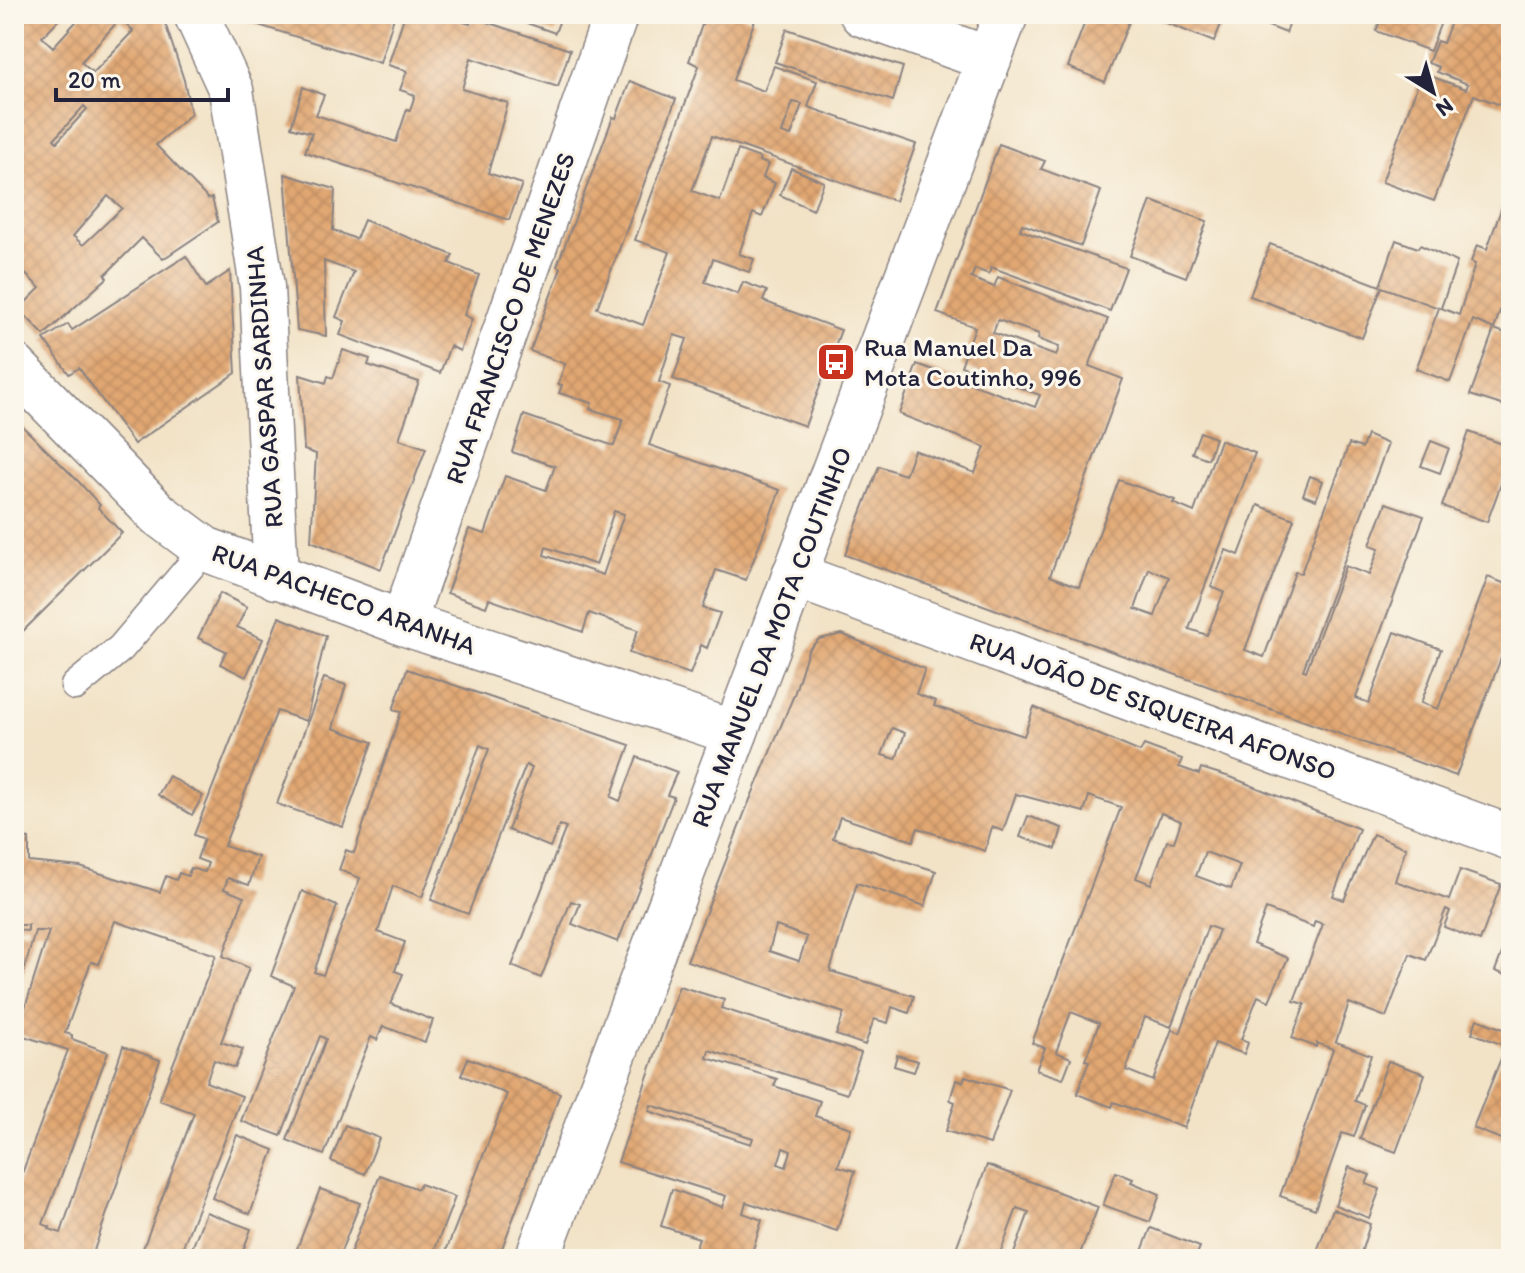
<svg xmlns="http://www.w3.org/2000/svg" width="1525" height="1273" viewBox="0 0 1525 1273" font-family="Itim,sans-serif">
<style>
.building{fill:url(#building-cross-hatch);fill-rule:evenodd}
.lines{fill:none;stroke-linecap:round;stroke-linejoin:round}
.service-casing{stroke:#8a8281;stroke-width:31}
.minor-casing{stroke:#8a8281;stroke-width:47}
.service{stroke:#fff;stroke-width:28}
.minor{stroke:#fff;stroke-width:44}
.labels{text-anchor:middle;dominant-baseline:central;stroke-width:6;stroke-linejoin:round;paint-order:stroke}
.street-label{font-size:26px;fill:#22223b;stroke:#fbf7ec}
.poi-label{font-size:26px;fill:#22223b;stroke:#fbf7ec;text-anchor:start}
</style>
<defs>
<pattern id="building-cross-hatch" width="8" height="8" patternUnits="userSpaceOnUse" patternTransform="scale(2)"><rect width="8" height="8" fill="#e1a772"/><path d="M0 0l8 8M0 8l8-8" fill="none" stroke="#c18f64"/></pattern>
</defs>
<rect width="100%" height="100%" fill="#fbf7ec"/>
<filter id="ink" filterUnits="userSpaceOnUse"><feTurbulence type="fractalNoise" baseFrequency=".0125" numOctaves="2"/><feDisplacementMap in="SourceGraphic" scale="16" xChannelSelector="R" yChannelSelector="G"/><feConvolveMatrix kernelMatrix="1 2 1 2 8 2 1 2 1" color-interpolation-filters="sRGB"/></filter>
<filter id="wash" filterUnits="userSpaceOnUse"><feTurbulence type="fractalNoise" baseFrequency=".006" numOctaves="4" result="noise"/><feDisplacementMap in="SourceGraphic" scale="32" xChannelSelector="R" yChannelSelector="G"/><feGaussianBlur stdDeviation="1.8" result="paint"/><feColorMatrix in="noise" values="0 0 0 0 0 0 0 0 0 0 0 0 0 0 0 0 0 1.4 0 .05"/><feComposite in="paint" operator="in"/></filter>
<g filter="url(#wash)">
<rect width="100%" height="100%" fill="#f2e3c7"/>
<g id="blocks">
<g class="building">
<path d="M 14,14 L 64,14 L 42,37 L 53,47 L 83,14 L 162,14 L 184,80 L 191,114 L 156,145 L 208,199 L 212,198 L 218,222 L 163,259 L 142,238 L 105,275 L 107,278 L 44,335 L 19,309 L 40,288 L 14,263 L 14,75 L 21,68 L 14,62 ZM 120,19 L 133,31 L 93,73 L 81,62 ZM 84,106 L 87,109 L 57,142 L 54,139 ZM 108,196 L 122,208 L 83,245 L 73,236 Z"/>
<polygon points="236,14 395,14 380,63 236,18"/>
<polygon points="405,14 436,14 470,24 472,17 570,50 558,87 471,58 462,89 508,103 488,173 522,184 509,220 305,152 312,133 291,127 303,87 324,95 316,115 396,142 407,109 410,110 415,95 400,90 407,71 388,65"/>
<polygon points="501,14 562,14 555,33"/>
<path d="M 706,14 L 737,14 L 755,20 L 733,80 L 764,91 L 774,66 L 817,81 L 808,107 L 916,144 L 895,201 L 712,136 L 692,191 L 720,201 L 738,150 L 760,158 L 759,161 L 768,164 L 763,178 L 775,183 L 762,217 L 753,213 L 739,254 L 754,259 L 749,272 L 713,259 L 705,282 L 738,294 L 743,282 L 767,291 L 763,301 L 841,330 L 805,426 L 673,379 L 687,339 L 674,335 L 659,382 L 670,386 L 649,445 L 780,490 L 746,580 L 716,570 L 703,608 L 720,613 L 707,648 L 701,645 L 690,674 L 629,653 L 638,630 L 589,613 L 583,632 L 489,599 L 486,607 L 447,593 L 469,529 L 485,534 L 505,476 L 546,490 L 555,466 L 512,452 L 524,415 L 614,446 L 623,419 L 590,409 L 592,403 L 559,393 L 562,385 L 558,384 L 565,364 L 530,351 L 561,268 L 557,266 L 613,117 L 616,118 L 630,81 L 676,99 L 597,308 L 643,325 L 670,252 L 635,240 L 699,66 L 689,61 ZM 793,102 L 802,104 L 791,136 L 782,133 ZM 614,511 L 624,514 L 603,575 L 544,555 L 546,547 L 596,565 Z"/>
<polygon points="1088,14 1132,14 1105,82 1068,67"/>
<polygon points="1144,14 1225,14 1214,42"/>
<polygon points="1261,14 1293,14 1286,33 1258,22"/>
<polygon points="1383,14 1444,14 1430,51 1376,31"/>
<polygon points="1454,14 1511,14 1511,109 1474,95 1434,201 1382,182 1422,73 1466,89 1468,84 1437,72 1439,67 1428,63 1437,41 1443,43"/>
<polygon points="787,29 903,67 893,101 775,62"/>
<path d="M 999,144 L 1045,161 L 1041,169 L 1101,191 L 1081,246 L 1022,224 L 1020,230 L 1126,268 L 1110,311 L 991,267 L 989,274 L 975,269 L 971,278 L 994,287 L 998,277 L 1108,319 L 1089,366 L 1123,379 L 1050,576 L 1079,587 L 1119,480 L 1175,500 L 1173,503 L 1194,512 L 1220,440 L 1255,453 L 1189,629 L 1207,635 L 1224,592 L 1211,587 L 1226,550 L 1239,555 L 1258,505 L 1294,519 L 1245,650 L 1264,657 L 1295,572 L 1301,573 L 1349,444 L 1362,448 L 1367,435 L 1388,444 L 1303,670 L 1306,671 L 1345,566 L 1369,575 L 1379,548 L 1370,545 L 1386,503 L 1424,516 L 1356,698 L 1369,703 L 1395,632 L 1441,649 L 1421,703 L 1438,709 L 1488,577 L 1511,586 L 1511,632 L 1456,776 L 845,555 L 879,466 L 905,475 L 914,450 L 975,473 L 985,447 L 899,414 L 917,364 L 1035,407 L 1040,395 L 961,366 L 975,327 L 937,313 ZM 998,320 L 1039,334 L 1038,339 L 1059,347 L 1056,356 L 993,333 ZM 1149,569 L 1169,577 L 1155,616 L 1135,609 Z"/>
<polygon points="791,168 824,182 813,210 780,195"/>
<polygon points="285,174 335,189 333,230 356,239 364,220 453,255 449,263 479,275 464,315 472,319 460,351 450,346 440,373 340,335 345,321 336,317 354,272 324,261 326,336 297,330"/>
<polygon points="1511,181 1511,278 1494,329 1473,320 1450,382 1416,369 1439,308 1382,287 1362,338 1250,296 1270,244 1380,286 1396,240 1418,248 1420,245 1457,262 1441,308 1459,315 1475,264 1471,262 1477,245 1487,249"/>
<polygon points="1151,201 1207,221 1186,277 1130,256"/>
<polygon points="186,256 206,287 230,271 236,373 134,444 79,368 69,374 44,339 68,324 72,330"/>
<polygon points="1494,329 1511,335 1511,408 1470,395"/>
<polygon points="343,350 370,359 368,365 419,382 399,439 426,448 381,569 311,541 316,454 304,450 300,375 326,383 328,376 333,378"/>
<polygon points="14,418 78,481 100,505 98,508 122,533 14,640"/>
<polygon points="1200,432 1215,438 1208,459 1192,453"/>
<polygon points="1469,432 1511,447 1511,457 1487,522 1442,506"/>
<polygon points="1431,441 1449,448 1440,473 1421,466"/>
<polygon points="1310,476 1323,481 1316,500 1303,495"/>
<polygon points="220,593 247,607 237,627 263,639 246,677 220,664 226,651 198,638"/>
<polygon points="279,617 326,636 306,721 277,711 224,846 258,857 249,885 228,878 224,889 244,897 223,956 249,968 221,1042 243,1049 235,1068 214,1060 206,1082 242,1096 178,1259 139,1259 194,1113 159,1100 216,955 115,921 99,964 91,962 65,1033 72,1035 72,1039 108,1052 43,1224 50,1227 49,1229 61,1233 123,1046 160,1060 91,1259 14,1259 14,1195 68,1050 17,1034 14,1041 14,1029 18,1030 49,931 35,931 14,1007 14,930 28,931 28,925 14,925 14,837 29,839 29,862 80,867 160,892 166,876 176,880 179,873 188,876 190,868 205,872 208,863 197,859 204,839 194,835"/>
<path d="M 842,634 L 925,669 L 916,694 L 936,701 L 934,706 L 1024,736 L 1034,707 L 1140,752 L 1144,745 L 1182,759 L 1179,767 L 1199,774 L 1201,768 L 1233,778 L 1357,828 L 1359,829 L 1333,896 L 1344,900 L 1373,834 L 1406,848 L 1395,881 L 1449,900 L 1460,870 L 1501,884 L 1480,941 L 1444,927 L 1450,911 L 1446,909 L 1426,960 L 1410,954 L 1386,1017 L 1349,1003 L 1336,1042 L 1371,1055 L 1355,1101 L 1365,1105 L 1354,1137 L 1342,1133 L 1315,1209 L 1280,1196 L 1333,1049 L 1317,1043 L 1316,1047 L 1292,1038 L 1305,1004 L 1294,1001 L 1323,924 L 1315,921 L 1313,927 L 1266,909 L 1253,944 L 1288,958 L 1269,1001 L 1258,996 L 1241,1039 L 1248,1043 L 1244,1054 L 1215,1043 L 1184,1128 L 1114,1102 L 1112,1107 L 1077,1094 L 1089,1061 L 1085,1060 L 1099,1023 L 1071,1012 L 1056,1052 L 1071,1058 L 1063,1079 L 1036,1070 L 1045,1048 L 1032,1043 L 1121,807 L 1089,796 L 1084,812 L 1016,794 L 1003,831 L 992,827 L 985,851 L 918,828 L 913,841 L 840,817 L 833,838 L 936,871 L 925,906 L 857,883 L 830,971 L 914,996 L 909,1013 L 892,1007 L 888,1023 L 874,1019 L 865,1045 L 836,1035 L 844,1013 L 687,961 L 746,809 L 794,695 L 808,650 L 819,639 ZM 892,728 L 905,733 L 896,759 L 882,755 ZM 1161,813 L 1181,821 L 1174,842 L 1167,841 L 1151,884 L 1136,878 ZM 1205,852 L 1240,865 L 1231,889 L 1196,876 ZM 776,926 L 807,937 L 799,961 L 769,951 ZM 1208,926 L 1219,930 L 1180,1033 L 1172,1029 L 1153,1081 L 1126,1070 L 1145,1017 L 1171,1027 Z"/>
<polygon points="407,669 630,745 611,797 620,801 637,757 677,772 667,795 674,797 618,942 572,924 580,904 571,901 541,978 512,966 566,827 560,825 550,847 508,830 532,768 526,765 468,914 431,900 489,749 480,745 422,897 393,886 378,932 405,942 395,971 403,974 391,1004 433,1020 425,1042 383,1026 377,1040 371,1037 324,1155 287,1140 326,1039 320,1036 281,1136 241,1121 294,986 271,976 302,891 337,906 314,972 323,975 360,878 339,870 346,850 354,853 401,712 393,710"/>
<polygon points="324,678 346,685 333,728 373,742 343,827 277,804"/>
<polygon points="169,776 203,796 192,815 158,795"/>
<polygon points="1028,816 1062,828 1056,849 1020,837"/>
<polygon points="1511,930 1511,977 1495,971"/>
<path d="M 679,986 L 724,1000 L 721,1008 L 861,1053 L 847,1094 L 709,1050 L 707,1058 L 777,1079 L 774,1086 L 820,1101 L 815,1116 L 851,1128 L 838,1166 L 855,1171 L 837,1231 L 746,1202 L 743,1213 L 762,1220 L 750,1259 L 711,1259 L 694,1252 L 699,1238 L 661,1226 L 672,1189 L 722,1207 L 726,1196 L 618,1162 ZM 651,1105 L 753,1138 L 751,1144 L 649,1111 ZM 783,1148 L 791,1151 L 786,1167 L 778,1164 Z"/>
<polygon points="1477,1019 1511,1032 1511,1143 1473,1128 1506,1046 1472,1033"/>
<polygon points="897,1055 918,1061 914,1072 894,1066"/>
<polygon points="468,1058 560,1093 498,1259 443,1259 507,1094 461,1075"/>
<polygon points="1388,1061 1425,1074 1396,1152 1360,1139"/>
<polygon points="965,1076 1010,1090 990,1144 946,1131 955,1102 950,1100 956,1080 963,1082"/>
<polygon points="345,1125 379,1138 365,1174 331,1161"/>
<polygon points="237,1135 274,1150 250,1214 212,1198"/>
<polygon points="987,1165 1098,1207 1078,1259 1012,1259 1029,1212 1017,1208 998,1259 952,1259"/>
<polygon points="1349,1167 1370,1175 1366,1184 1380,1189 1369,1218 1335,1205"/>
<polygon points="1116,1172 1133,1179 1131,1182 1160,1194 1150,1222 1103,1205"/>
<polygon points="380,1175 418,1189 420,1184 455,1197 431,1259 348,1259"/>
<polygon points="320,1189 360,1203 338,1259 293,1259"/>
<polygon points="1333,1209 1370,1224 1359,1259 1314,1259"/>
<polygon points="206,1212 251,1229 240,1259 188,1259"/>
<polygon points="1151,1228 1200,1247 1195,1259 1139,1259"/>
</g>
</g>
</g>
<g filter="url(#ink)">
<use href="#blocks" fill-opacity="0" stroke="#8a8281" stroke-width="2"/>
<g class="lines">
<g class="service-casing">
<polyline id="service" points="75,686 121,648 205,549"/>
</g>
<g class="minor-casing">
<g id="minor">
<polyline points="196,14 231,90 262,287 276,577"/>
<polyline points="862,14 989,59"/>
<polyline points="14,366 158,514 205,549 403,623 735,733"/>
<polyline points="794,575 1511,838"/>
<polyline points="403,623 616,14"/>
<polyline points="537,1259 1006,14"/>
</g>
</g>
<use href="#service" class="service"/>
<use href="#minor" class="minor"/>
</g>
</g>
<defs>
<g id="bus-square" transform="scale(2)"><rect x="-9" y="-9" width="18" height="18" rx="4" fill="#c8321e" stroke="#fbf7ec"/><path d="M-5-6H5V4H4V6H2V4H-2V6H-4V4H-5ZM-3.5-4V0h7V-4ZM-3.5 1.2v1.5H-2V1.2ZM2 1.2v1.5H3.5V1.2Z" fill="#fff"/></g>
</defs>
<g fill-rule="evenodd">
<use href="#bus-square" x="836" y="362"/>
</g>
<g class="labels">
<g class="street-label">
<text transform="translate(510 318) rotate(-71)">RUA FRANCISCO DE MENEZES</text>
<text transform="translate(264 387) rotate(-94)">RUA GASPAR SARDINHA</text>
<text transform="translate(344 599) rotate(20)">RUA PACHECO ARANHA</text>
<text transform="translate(771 637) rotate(-69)">RUA MANUEL DA MOTA COUTINHO</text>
<text transform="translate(1153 706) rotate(20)">RUA JOÃO DE SIQUEIRA AFONSO</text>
</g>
<g class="poi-label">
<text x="864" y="347">Rua Manuel Da<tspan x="864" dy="30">Mota Coutinho, 996</tspan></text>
</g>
</g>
<rect width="1525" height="1273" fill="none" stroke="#fbf7ec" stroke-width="48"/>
<g transform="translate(1433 92) rotate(143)" stroke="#fbf7ec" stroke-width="6" paint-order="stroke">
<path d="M0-6L14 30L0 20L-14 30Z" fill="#22223b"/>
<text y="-12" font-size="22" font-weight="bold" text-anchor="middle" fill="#22223b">N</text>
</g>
<path d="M56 88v12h172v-12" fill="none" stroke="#22223b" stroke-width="4"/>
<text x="68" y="88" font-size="24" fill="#22223b" stroke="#fbf7ec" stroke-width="6" paint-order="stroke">20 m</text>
</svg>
